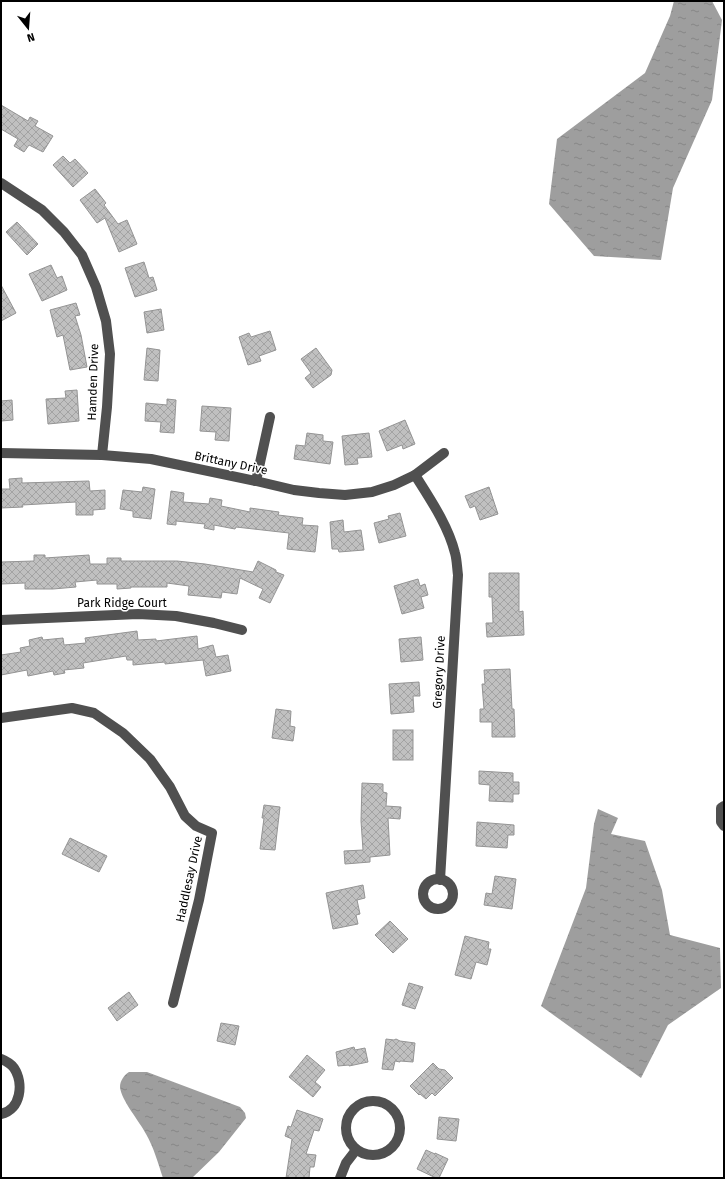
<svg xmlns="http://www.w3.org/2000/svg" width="725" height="1179" viewBox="0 0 725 1179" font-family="'Fira Sans',sans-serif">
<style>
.water{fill:url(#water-ripples)}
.building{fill:url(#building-cross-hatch);stroke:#949494}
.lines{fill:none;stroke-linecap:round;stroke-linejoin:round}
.minor{stroke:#505050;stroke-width:10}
.labels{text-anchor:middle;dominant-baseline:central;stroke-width:3;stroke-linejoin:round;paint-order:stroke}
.street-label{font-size:12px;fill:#000;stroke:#fff}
</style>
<defs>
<pattern id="water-ripples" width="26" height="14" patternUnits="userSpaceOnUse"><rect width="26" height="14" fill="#9e9e9e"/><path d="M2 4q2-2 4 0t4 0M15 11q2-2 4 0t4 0" fill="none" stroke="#868686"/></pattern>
<pattern id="building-cross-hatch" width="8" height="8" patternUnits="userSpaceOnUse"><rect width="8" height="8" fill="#c0c0c0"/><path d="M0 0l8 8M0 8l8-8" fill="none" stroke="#a3a3a3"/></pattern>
</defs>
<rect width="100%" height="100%" fill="#fff"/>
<g class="water">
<polygon points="674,1 712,1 722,20 712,100 673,188 661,260 594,256 549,204 557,139 645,73 670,16"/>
<polygon points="598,809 618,818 611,834 645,841 662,890 670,935 720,948 721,988 668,1025 641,1078 541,1006 586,888 594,824"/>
<path d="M 129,1072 L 147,1072 L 240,1107 L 245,1113 L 246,1118 L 219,1152 L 192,1178 L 163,1178 C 158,1163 154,1148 146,1134 C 140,1122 121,1100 120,1087 C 120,1081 124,1075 129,1072 Z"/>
</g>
<g class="building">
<polygon points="1,105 28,121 30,117 38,121 35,126 53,136 43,152 29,145 24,152 14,146 18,139 1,129"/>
<polygon points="63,156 70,163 75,159 88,173 73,187 53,165"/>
<polygon points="95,189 106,203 104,205 118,224 127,220 137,244 119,252 105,218 97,223 80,200"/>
<polygon points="17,222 38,244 27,255 6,232"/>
<polygon points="144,262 149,278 153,277 157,290 135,297 125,268"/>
<polygon points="51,265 57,278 62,276 67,290 42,301 29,274"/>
<polygon points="1,285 16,313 1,321"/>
<polygon points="76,303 80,315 75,316 81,335 87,367 70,370 63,335 57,337 50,310"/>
<polygon points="161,309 164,330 147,333 144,312"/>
<polygon points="270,331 276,350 259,356 261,361 248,365 239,337 249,333 251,337"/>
<polygon points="147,348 160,350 158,381 144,380"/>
<polygon points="316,348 332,370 331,375 313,388 305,378 311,373 301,359"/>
<polygon points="77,390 79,421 48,424 46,399 66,398 65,391"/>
<polygon points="167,399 176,400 174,433 160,432 161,422 145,421 146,403 167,405"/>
<polygon points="12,400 13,420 1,421 1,401"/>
<polygon points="202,406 231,408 229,441 215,440 216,432 200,431"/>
<polygon points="405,420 415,444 403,449 402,445 387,451 379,431"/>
<polygon points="307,433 323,435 323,441 333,442 330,464 294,459 296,445 305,446"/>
<polygon points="369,433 372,457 357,458 358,464 345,465 342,436"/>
<polygon points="22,478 22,483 89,481 90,491 105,490 105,509 93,510 93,515 76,515 76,502 22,505 23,507 1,508 1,489 10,489 9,479"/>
<polygon points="143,487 155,489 151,519 133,517 133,511 120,509 123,490 142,492"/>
<polygon points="489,487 498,514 480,520 475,506 470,508 465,496"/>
<polygon points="171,491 184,493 183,502 209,504 210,498 222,500 221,506 250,512 250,508 279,512 278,515 303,518 302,525 318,526 315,552 287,549 289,533 236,527 235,529 214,525 214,530 204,528 205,524 176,521 176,525 167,524"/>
<polygon points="400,513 406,536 379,543 374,523 389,519 388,516"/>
<polygon points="343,520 344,532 361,530 364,550 339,552 338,549 332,549 330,522"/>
<polygon points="34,555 45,555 45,558 89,555 90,564 107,564 107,558 121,558 121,561 177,561 205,564 253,572 258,561 276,570 276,572 284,575 270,603 259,598 263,589 240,578 237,594 222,592 221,598 188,595 189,586 167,583 167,587 131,587 131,588 117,589 117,584 97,584 97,580 75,582 76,587 53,589 25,589 25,583 1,584 1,562 34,561"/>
<polygon points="489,573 519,573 519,612 523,611 524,635 487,637 486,623 493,623 492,597 489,597"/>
<polygon points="418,579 420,586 425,584 428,595 421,597 424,608 402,614 394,586"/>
<polygon points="137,631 138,640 156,639 156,641 197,636 198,649 213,645 216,657 228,655 231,671 206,676 203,660 165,664 165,662 133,665 133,660 127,660 126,656 83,663 84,668 64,670 65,673 54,675 53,671 28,676 27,670 1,675 1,655 21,652 20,648 30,646 29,640 42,637 43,640 63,638 64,645 86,643 85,638"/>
<polygon points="421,637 423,660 401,662 399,639"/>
<polygon points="510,669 512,709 514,709 515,737 492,737 492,722 480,722 480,709 484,709 482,684 485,684 484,670"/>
<polygon points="419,682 420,696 413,696 414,712 391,714 389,684"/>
<polygon points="276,709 291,711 290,726 295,727 293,741 272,738"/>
<rect x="393" y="730" width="20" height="30"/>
<polygon points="479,771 513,773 513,782 519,782 519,794 513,794 513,802 489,801 490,785 479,784"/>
<polygon points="362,783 383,784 383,792 387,793 386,806 401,807 400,819 388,818 390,855 370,857 370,862 345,864 344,851 363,850 361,821"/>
<polygon points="264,805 280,807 275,850 260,849 264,818 262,818"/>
<polygon points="477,822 514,825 514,835 508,835 507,848 476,846"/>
<polygon points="70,838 107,856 99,872 62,854"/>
<polygon points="495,876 516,879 512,909 484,905 486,893 492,894"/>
<polygon points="363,885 365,898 357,900 360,914 356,915 358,924 333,929 326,893"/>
<polygon points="390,921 408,939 393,953 375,935"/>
<polygon points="465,936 489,942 488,949 491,949 487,965 476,962 471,979 455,975"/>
<polygon points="409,983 423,987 415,1009 402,1005"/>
<polygon points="129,992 138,1005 117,1021 108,1008"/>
<polygon points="221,1023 239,1026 235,1045 217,1041"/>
<polygon points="386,1039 394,1040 396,1039 400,1041 415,1043 413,1062 400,1061 400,1062 395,1061 393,1070 382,1069"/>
<polygon points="354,1047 355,1050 365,1048 368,1062 349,1066 349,1065 338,1066 336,1052"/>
<polygon points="307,1055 325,1070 315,1082 321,1087 313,1097 289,1077"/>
<polygon points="433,1063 439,1069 445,1070 453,1078 435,1096 432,1093 426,1099 420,1094 419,1095 410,1086"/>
<polygon points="297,1110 323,1119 319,1131 314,1130 306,1154 316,1155 314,1167 310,1167 309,1178 286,1178 292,1139 285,1136 288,1126 291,1127"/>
<polygon points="439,1117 459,1119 456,1141 437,1139"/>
<polygon points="426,1150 435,1154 435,1153 448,1159 439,1178 436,1178 417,1169"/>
</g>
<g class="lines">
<g class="minor">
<polyline points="1,183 42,210 64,232 82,255 96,287 106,321 110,354 107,407 102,455"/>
<polyline points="1,453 102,455 151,459 256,481 294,490 319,493 345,495 372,492 394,485 415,475 444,453"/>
<path d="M 415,475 C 430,499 448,525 455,553 C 457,560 457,568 458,575 L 440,880"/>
<polyline points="256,481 270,417"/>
<polyline points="1,620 138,614 176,616 214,623 242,630"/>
<polyline points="1,718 72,708 94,713 123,733 150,759 170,787 185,816 196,826 212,833 199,900 173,1003"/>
<polyline points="724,806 721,808 721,822 724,826"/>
<circle cx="438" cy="894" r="15"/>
<path d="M 1,1059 C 6,1061 11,1064 14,1068 C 24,1083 21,1110 1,1114"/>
<circle cx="373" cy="1128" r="27"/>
<polyline points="340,1178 346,1163 356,1150"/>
</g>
</g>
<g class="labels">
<g class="street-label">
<text transform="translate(93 382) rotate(-88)">Hamden Drive</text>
<text transform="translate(231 463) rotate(12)">Brittany Drive</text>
<text x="122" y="603">Park Ridge Court</text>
<text transform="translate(439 672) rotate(-87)">Gregory Drive</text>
<text transform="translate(189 879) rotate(-78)">Haddlesay Drive</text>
</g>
</g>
<rect width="725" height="1179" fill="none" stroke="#000000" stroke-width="4"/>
<g transform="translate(28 28) rotate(163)" stroke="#ffffff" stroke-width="3" paint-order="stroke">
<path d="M0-3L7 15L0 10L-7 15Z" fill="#000000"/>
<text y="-6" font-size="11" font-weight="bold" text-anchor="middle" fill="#000000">N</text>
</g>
</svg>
